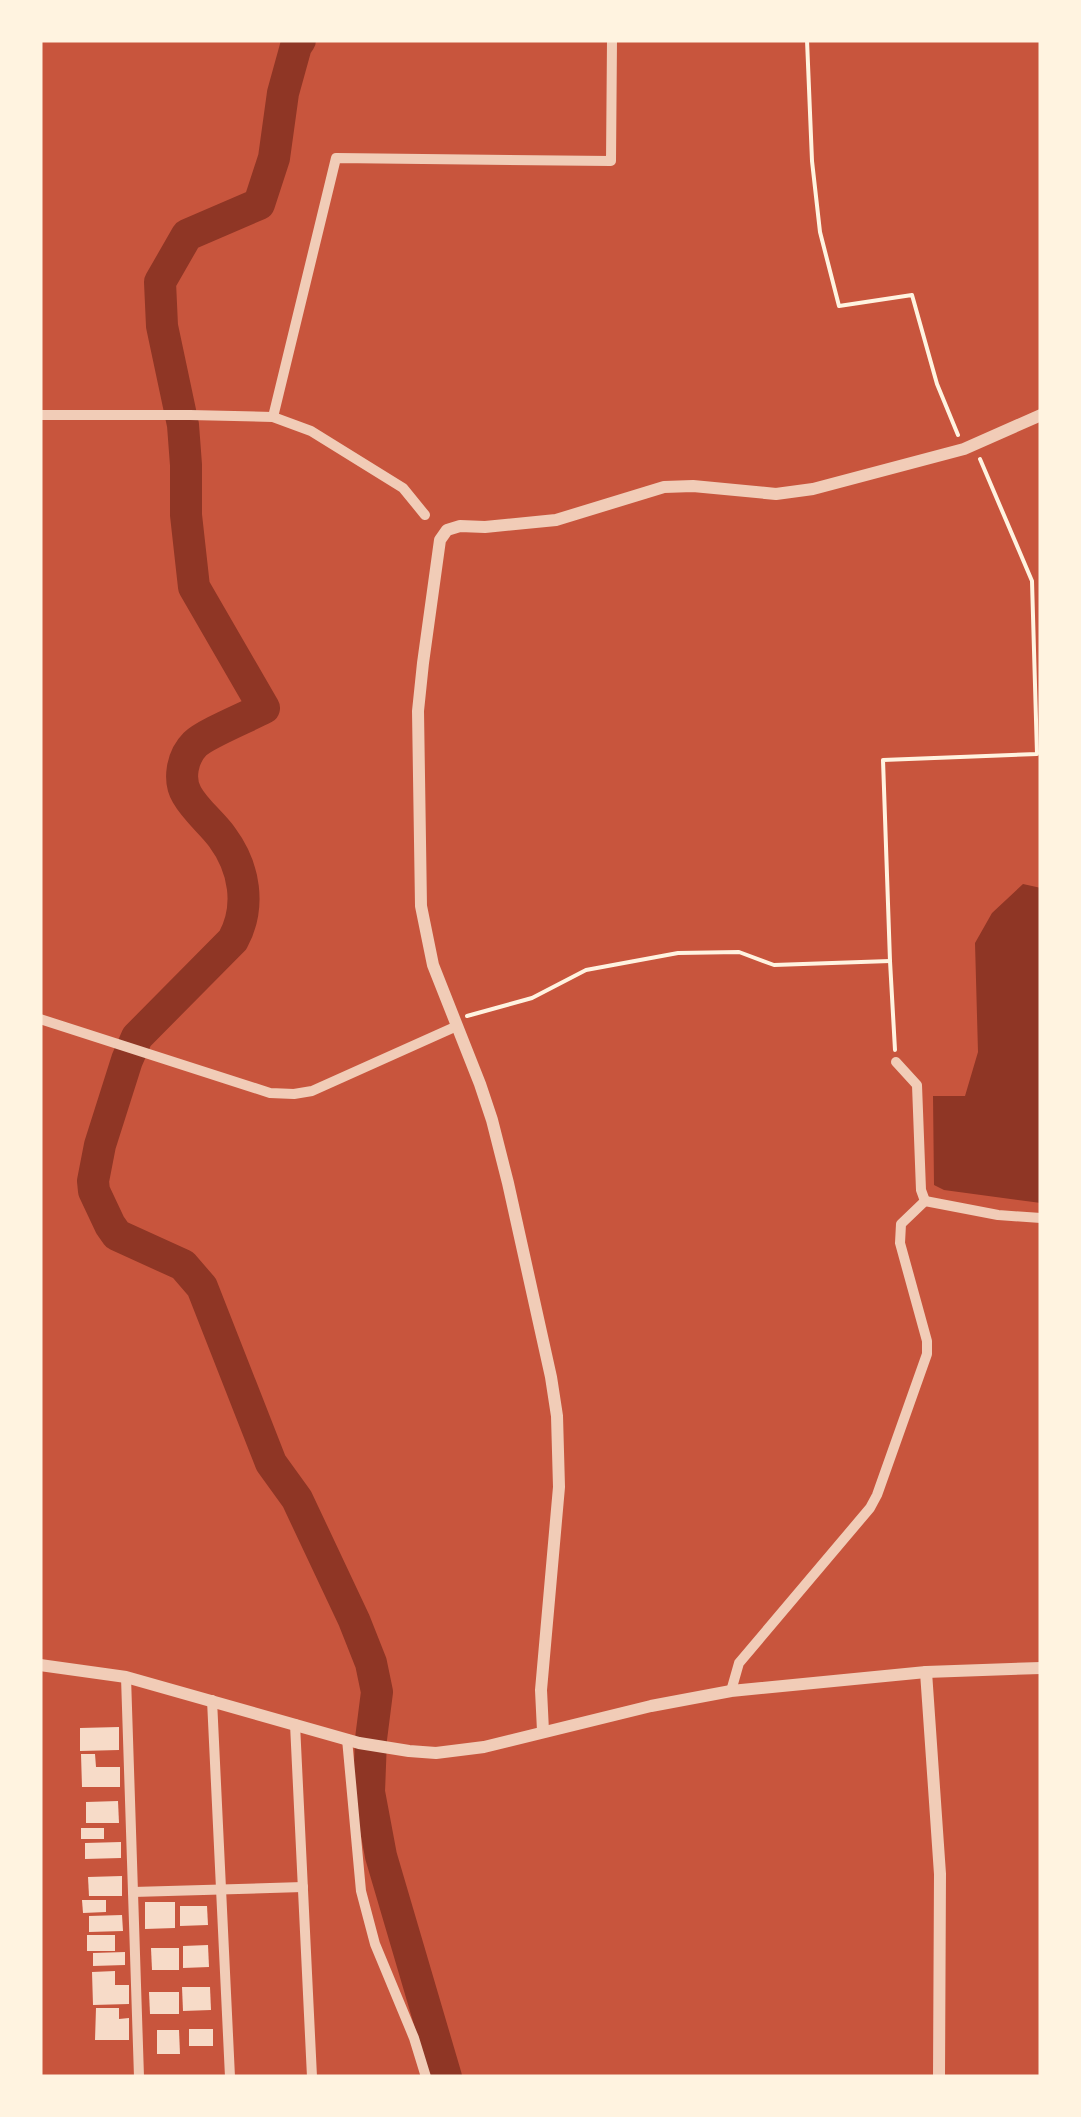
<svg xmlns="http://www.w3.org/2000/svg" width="1081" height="2117" viewBox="0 0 1081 2117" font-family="Jost,sans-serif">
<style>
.water{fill:#8f3625}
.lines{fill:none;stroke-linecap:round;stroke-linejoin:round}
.river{stroke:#8f3625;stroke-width:32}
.building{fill:#f7dbc8}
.path{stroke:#fff3e0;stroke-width:4}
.minor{stroke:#f1ccb7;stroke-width:10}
.tertiary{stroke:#f1ccb7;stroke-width:12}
</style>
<rect width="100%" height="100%" fill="#c8553d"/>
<polygon class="water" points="1023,884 1041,888 1041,1203 944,1190 934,1185 933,1096 965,1096 978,1052 975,943 992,913"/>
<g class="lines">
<path class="river" d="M 300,40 L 296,46 L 283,93 L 274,158 L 259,204 L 187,235 L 160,282 L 162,326 L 183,425 L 186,465 L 186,515 L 194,587 L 264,708 C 249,716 205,734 195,744 C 182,757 178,780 187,795 C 196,811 212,823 222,837 C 245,868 251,907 233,940 L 137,1037 L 127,1060 L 100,1145 L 93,1181 L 94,1191 L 110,1225 L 117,1235 L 183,1265 L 202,1287 L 271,1463 L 297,1499 L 354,1620 L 371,1663 L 377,1692 L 371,1739 L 369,1792 L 381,1856 L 446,2077"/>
</g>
<g class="building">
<polygon points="119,1727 119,1750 80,1751 80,1728"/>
<polygon points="81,1754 95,1754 96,1767 120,1767 120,1787 82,1787"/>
<polygon points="118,1801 119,1823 86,1823 86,1802"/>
<rect x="81" y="1828" width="23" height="11"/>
<polygon points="121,1842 121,1858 85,1859 85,1843"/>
<polygon points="122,1876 122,1896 89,1896 88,1877"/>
<polygon points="82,1900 106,1900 106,1912 83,1913"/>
<polygon points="145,1902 175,1902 175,1928 145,1929"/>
<polygon points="180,1906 207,1906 208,1925 180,1926"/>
<polygon points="122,1915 123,1931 89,1932 89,1916"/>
<rect x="87" y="1935" width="28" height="16"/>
<polygon points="208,1945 209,1967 183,1968 183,1946"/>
<polygon points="151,1948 179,1948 179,1970 152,1970"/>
<polygon points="125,1952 125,1965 93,1966 93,1953"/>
<polygon points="115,1971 115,1985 129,1985 129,2004 93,2005 92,1972"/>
<polygon points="182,1987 210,1987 211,2010 183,2011"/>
<polygon points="149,1992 179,1992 179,2014 150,2014"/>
<polygon points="96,2008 119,2008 119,2019 129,2018 129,2040 95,2040"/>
<rect x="189" y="2029" width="24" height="17"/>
<polygon points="157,2030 179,2030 180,2054 157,2054"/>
</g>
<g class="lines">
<g class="path">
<polyline points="807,40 812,161 820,232 839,306 912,295 937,384 958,435"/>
<polyline points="467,1016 532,998 586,970 678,953 739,952 774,965 890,961"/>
<polyline points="895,1050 890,961 883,760 1037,754 1032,581 980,459"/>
</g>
<g class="minor">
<polyline points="40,415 190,415 273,417 311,431 403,488 425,515"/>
<polyline points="273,417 336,158 611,161 612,40"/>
<polyline points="40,1019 270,1093 294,1094 312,1091 457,1026"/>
<polyline points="896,1062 917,1085 921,1190 925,1201"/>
<polyline points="925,1201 998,1215 1041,1218"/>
<polyline points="126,1677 139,2077"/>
<polyline points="731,1691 739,1663 870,1508 877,1495 927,1354 927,1341 900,1243 901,1224 925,1201"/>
<polyline points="212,1700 230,2077"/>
<polyline points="295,1724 312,2077"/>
<polyline points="347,1739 361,1891 375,1944 414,2038 426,2077"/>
<polyline points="133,1892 303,1887"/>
</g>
<g class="tertiary">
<polyline points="40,1665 126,1677 359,1743 409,1751 436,1753 484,1747 651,1706 731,1691 926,1672 1041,1668"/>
<polyline points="926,1672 940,1874 939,2077"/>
<polyline points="543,1731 541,1690 559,1487 557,1416 551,1377 508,1183 492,1120 480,1084 433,965 421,906 418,711 423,663 440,540 447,530 460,526 485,527 556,520 664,487 693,486 776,494 813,489 964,449 1041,415"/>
</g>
</g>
<rect width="1081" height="2117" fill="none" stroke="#fff3e0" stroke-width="85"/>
</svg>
